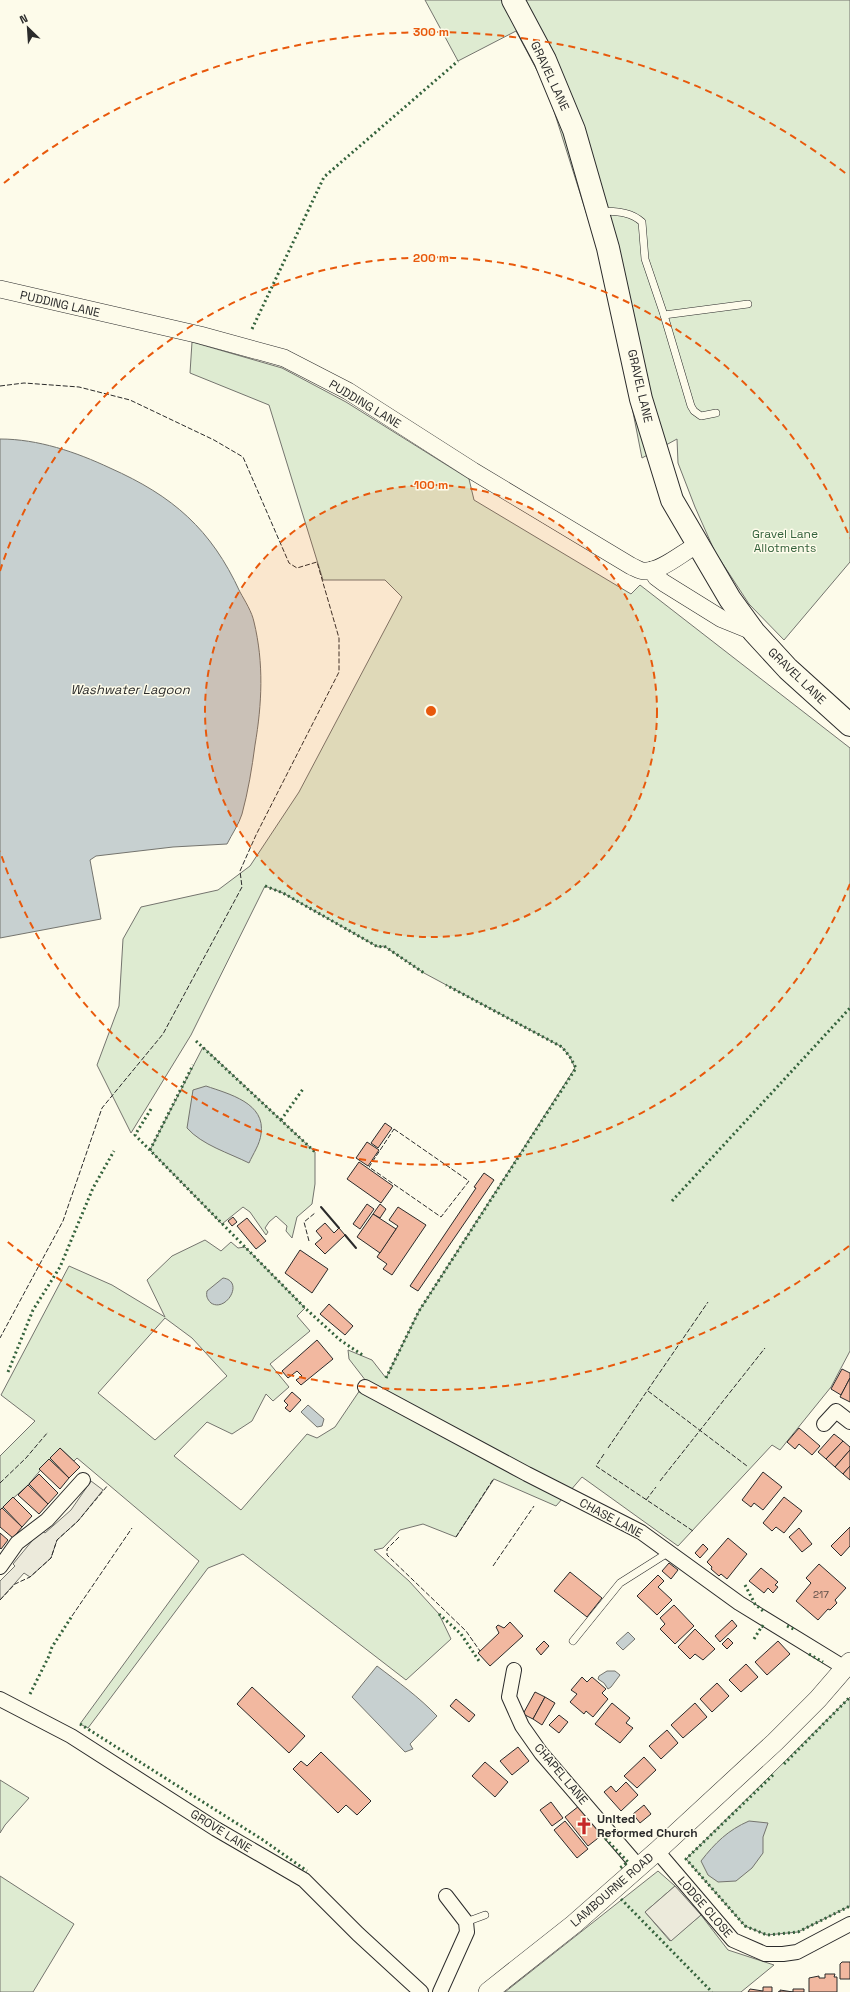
<svg xmlns="http://www.w3.org/2000/svg" width="850" height="1992" viewBox="0 0 850 1992" font-family="'Space Grotesk',sans-serif">
<style>
.green{fill:#deebd1;stroke:#74746e;fill-rule:evenodd}
.parking{fill:#eceadb;stroke:#74746e}
.water{fill:#c7d0d0;stroke:#74746e}
.building{fill:#f2b8a0;stroke:#2b2b2b}
.lines{fill:none;stroke-linecap:round;stroke-linejoin:round}
.service-casing{stroke:#2b2b2b;stroke-width:8}
.minor-casing{stroke:#2b2b2b;stroke-width:16}
.tertiary-casing{stroke:#2b2b2b;stroke-width:18}
.secondary-casing{stroke:#2b2b2b;stroke-width:20}
.primary-casing{stroke:#2b2b2b;stroke-width:24}
.service{stroke:#fdfbea;stroke-width:7}
.minor{stroke:#fdfbea;stroke-width:14}
.tertiary{stroke:#fdfbea;stroke-width:17}
.secondary{stroke:#fdfbea;stroke-width:19}
.primary{stroke:#fdfbea;stroke-width:22}
.hedge{stroke:#34623c;stroke-width:3;stroke-dasharray:2 3;stroke-linecap:butt}
.fence{stroke:#2b2b2b;stroke-width:1;stroke-dasharray:5 2;stroke-linecap:butt}
.wall{stroke:#2b2b2b;stroke-width:2}
.ring{fill:none;stroke:#e8590c;stroke-width:2;stroke-dasharray:7 5}
.labels{text-anchor:middle;dominant-baseline:central;stroke-width:3;stroke-linejoin:round;paint-order:stroke}
.number-label{font-size:10px;fill:#5d4e48}
.street-label{font-size:12px;fill:#2b2b2b;stroke:#fdfbea}
.park-label{font-size:12px;fill:#34623c;stroke:#fdfbea}
.poi-label{font-size:12px;font-weight:bold;fill:#2b2b2b;stroke:#fdfbea;text-anchor:start}
.water-label{font-size:13px;font-style:italic;fill:#2b2b2b;stroke:#fdfbea}
.centre{fill:#e8590c;stroke:#fdfbea;stroke-width:2}
.ring-label{font-size:12px;text-anchor:middle;font-weight:bold;fill:#e8590c;stroke:#fdfbea;stroke-width:3;stroke-linejoin:round;paint-order:stroke}
</style>
<rect width="100%" height="100%" fill="#fdfbea"/>
<g class="green">
<polygon points="425,0 850,0 850,562 784,640 749,604 715,552 695,507 678,463 677,439 642,458 606,275 547,89 516,31 458,61"/>
<polygon points="192,342 282,368 346,402 469,479 474,500 631,594 640,585 850,748 850,1351 831,1387 780,1450 772,1445 678,1546 582,1477 570,1491 366,1381 349,1359 348,1350 372,1360 386,1378 419,1311 575,1068 570,1057 562,1047 424,973 384,946 378,947 283,893 265,886 191,1035 131,1133 97,1065 119,1006 123,939 141,907 218,890 250,866 299,792 402,597 385,580 323,580 269,405 190,373"/>
<polygon points="203,1047 315,1152 315,1184 312,1204 297,1217 292,1238 286,1231 287,1226 276,1216 269,1222 265,1228 268,1232 266,1235 250,1212 243,1207 222,1224 150,1150"/>
<path d="M 205,1240 L 221,1251 L 231,1242 L 238,1248 L 245,1247 L 305,1308 L 297,1316 L 310,1331 L 270,1364 L 289,1387 L 273,1401 L 266,1394 L 252,1421 L 232,1434 L 207,1422 L 174,1456 L 241,1510 L 307,1434 L 317,1438 L 335,1427 L 360,1390 L 563,1498 L 556,1506 L 494,1479 L 456,1537 L 423,1524 L 400,1530 L 383,1548 L 374,1550 L 409,1581 L 439,1614 L 451,1639 L 406,1680 L 243,1554 L 208,1568 L 88,1728 L 80,1724 L 199,1561 L 77,1458 L 74,1461 L 60,1448 L 51,1458 L 60,1467 L 59,1468 L 49,1460 L 28,1485 L 0,1510 L 0,1456 L 35,1421 L 1,1395 L 69,1266 L 112,1285 L 165,1317 L 147,1280 L 172,1256 ZM 165,1318 L 192,1338 L 227,1376 L 155,1440 L 98,1393 Z"/>
<polygon points="850,1697 850,1906 798,1932 767,1935 745,1926 686,1859"/>
<polygon points="0,1780 29,1798 5,1825 0,1833"/>
<polygon points="658,1871 675,1886 645,1912 670,1941 701,1915 728,1950 774,1965 741,1992 505,1992"/>
<polygon points="0,1876 74,1924 33,1992 0,1992"/>
</g>
<g class="parking">
<polygon points="91,1481 103,1490 78,1521 57,1540 51,1558 30,1577 24,1573 0,1600 0,1581 15,1566 13,1564 41,1530 45,1533 71,1510"/>
<polygon points="675,1886 701,1915 671,1941 645,1912"/>
</g>
<g class="water">
<path d="M 0,439 C 38,439 76,452 110,468 C 173,496 211,529 240,592 C 245,601 252,612 254,622 C 264,663 262,704 255,745 C 252,768 248,792 242,814 C 239,824 232,834 227,844 L 173,847 L 96,856 L 90,860 L 101,919 L 0,938 Z"/>
<path d="M 206,1086 C 229,1094 266,1103 261,1134 C 260,1144 253,1154 249,1163 C 229,1153 202,1145 187,1128 L 193,1090 Z"/>
<path d="M 223,1278 C 245,1281 226,1313 211,1303 C 207,1299 206,1296 207,1291 Z"/>
<polygon points="308,1405 324,1419 322,1426 317,1427 301,1412"/>
<polygon points="628,1632 635,1639 623,1650 616,1643"/>
<path d="M 377,1666 C 398,1682 419,1697 437,1716 L 410,1744 L 413,1749 L 405,1752 L 352,1697 Z"/>
<polygon points="607,1671 615,1671 620,1675 611,1687 608,1689 604,1683 598,1679 599,1676"/>
<path d="M 749,1821 L 768,1823 L 763,1837 L 763,1853 L 752,1868 L 736,1881 L 718,1882 L 708,1875 L 701,1861 C 715,1843 728,1830 749,1821 Z"/>
</g>
<g class="building">
<polygon points="385,1123 392,1128 378,1148 371,1143"/>
<polygon points="367,1142 379,1150 368,1166 356,1158"/>
<polygon points="359,1162 393,1186 381,1203 347,1179"/>
<polygon points="484,1173 494,1180 418,1291 410,1286 476,1188 474,1187"/>
<polygon points="367,1204 374,1209 360,1229 353,1224"/>
<polygon points="380,1204 386,1209 380,1218 373,1214"/>
<polygon points="398,1207 426,1225 392,1275 383,1269 387,1264 377,1257 398,1226 389,1220"/>
<polygon points="373,1214 396,1229 380,1253 357,1237"/>
<polygon points="233,1217 237,1222 232,1226 228,1221"/>
<polygon points="247,1218 266,1241 256,1249 237,1226"/>
<polygon points="325,1223 334,1233 339,1228 345,1235 325,1254 315,1244 322,1238 316,1231"/>
<polygon points="300,1250 328,1269 312,1293 285,1273"/>
<polygon points="329,1304 353,1326 345,1335 320,1314"/>
<polygon points="317,1340 333,1359 301,1385 296,1380 302,1376 297,1371 288,1378 282,1371"/>
<polygon points="842,1369 850,1373 850,1378 841,1395 831,1389"/>
<polygon points="850,1378 850,1402 840,1397"/>
<polygon points="292,1392 301,1400 290,1412 285,1408 288,1405 284,1401"/>
<polygon points="799,1428 820,1446 812,1455 799,1444 795,1449 787,1442"/>
<polygon points="834,1434 843,1441 826,1459 818,1452"/>
<polygon points="843,1441 850,1447 850,1450 835,1467 826,1459"/>
<polygon points="60,1448 80,1467 69,1478 50,1458"/>
<polygon points="850,1450 850,1466 843,1474 835,1467"/>
<polygon points="49,1459 69,1478 60,1489 39,1469"/>
<polygon points="850,1466 850,1480 843,1474"/>
<polygon points="763,1472 782,1487 763,1510 754,1503 751,1507 742,1500"/>
<polygon points="39,1474 58,1493 48,1504 29,1484"/>
<polygon points="28,1485 48,1504 39,1514 18,1495"/>
<polygon points="13,1497 32,1516 22,1527 3,1507"/>
<polygon points="784,1497 802,1511 784,1533 776,1527 772,1531 763,1523"/>
<polygon points="2,1508 22,1527 13,1538 0,1527 0,1510"/>
<polygon points="850,1527 850,1546 841,1556 831,1546"/>
<polygon points="799,1528 812,1544 802,1552 789,1537"/>
<polygon points="0,1533 8,1540 1,1549 0,1548"/>
<polygon points="728,1538 747,1554 727,1579 721,1574 719,1576 711,1569 712,1567 707,1562"/>
<polygon points="703,1544 708,1549 700,1558 695,1553"/>
<polygon points="669,1563 678,1570 671,1579 662,1571"/>
<polygon points="819,1564 846,1588 835,1600 837,1603 830,1610 828,1609 818,1620 796,1601 811,1583 806,1578"/>
<polygon points="761,1568 778,1582 775,1585 778,1587 773,1593 768,1588 764,1593 749,1581"/>
<polygon points="570,1572 602,1598 587,1617 554,1591"/>
<polygon points="658,1575 664,1581 658,1587 672,1600 657,1615 637,1596"/>
<polygon points="674,1605 694,1626 675,1644 660,1629 665,1624 660,1618"/>
<polygon points="732,1620 737,1626 720,1642 715,1636"/>
<polygon points="510,1622 523,1636 490,1666 478,1653 499,1633 496,1627 498,1625 504,1628"/>
<polygon points="695,1629 715,1649 703,1660 695,1654 690,1659 678,1647"/>
<polygon points="728,1638 733,1643 727,1649 722,1644"/>
<polygon points="544,1641 549,1646 541,1655 536,1649"/>
<polygon points="778,1641 790,1654 767,1675 755,1662"/>
<polygon points="746,1664 758,1677 741,1692 729,1680"/>
<polygon points="582,1677 587,1682 592,1677 606,1689 602,1693 608,1699 593,1717 586,1711 584,1714 570,1702 577,1694 571,1690"/>
<polygon points="717,1683 729,1696 712,1712 700,1699"/>
<polygon points="252,1687 305,1736 289,1753 237,1704"/>
<polygon points="535,1692 545,1697 533,1719 523,1714"/>
<polygon points="545,1697 555,1703 542,1725 533,1719"/>
<polygon points="456,1699 475,1715 469,1722 450,1706"/>
<polygon points="612,1703 630,1718 626,1723 633,1728 620,1743 595,1724"/>
<polygon points="695,1703 707,1717 683,1738 671,1725"/>
<polygon points="559,1715 568,1722 559,1733 549,1725"/>
<polygon points="667,1730 678,1743 661,1759 649,1746"/>
<polygon points="518,1747 529,1761 512,1775 500,1761"/>
<polygon points="321,1752 371,1801 357,1815 346,1805 338,1813 293,1769 301,1761 307,1766"/>
<polygon points="644,1757 656,1770 637,1788 624,1776"/>
<polygon points="485,1762 508,1782 495,1797 472,1776"/>
<polygon points="626,1782 638,1795 621,1811 604,1792 611,1786 616,1792"/>
<polygon points="551,1802 563,1818 552,1826 540,1810"/>
<polygon points="644,1805 651,1814 640,1823 633,1814"/>
<polygon points="579,1806 602,1835 588,1846 565,1817"/>
<polygon points="565,1821 588,1849 577,1858 554,1830"/>
<polygon points="842,1962 850,1962 850,1979 840,1979 840,1964"/>
<polygon points="825,1974 835,1974 834,1977 837,1977 837,1992 809,1992 809,1978 819,1976 819,1978 825,1978"/>
<polygon points="763,1987 772,1987 772,1992 748,1992 750,1989 763,1991"/>
<polygon points="793,1989 804,1989 804,1992 778,1992 780,1992 780,1990 793,1992"/>
</g>
<g class="lines">
<g class="service-casing">
<g id="service">
<path d="M 601,211 C 616,212 630,211 642,222 L 645,259 L 664,315 L 691,406 L 694,411 L 701,416 L 716,413"/>
<polyline points="664,315 748,304"/>
<polyline points="573,1641 620,1583 669,1552"/>
<polyline points="466,1922 485,1915"/>
</g>
</g>
<g class="minor-casing">
<g id="minor">
<polyline points="365,1387 527,1474 641,1532 739,1603 845,1668"/>
<polyline points="824,1424 836,1411 850,1422"/>
<polyline points="0,1567 17,1543 47,1520 83,1480"/>
<polyline points="514,1670 509,1697 522,1726 541,1753 639,1867"/>
<polyline points="0,1699 71,1736 216,1829 304,1880 358,1934 421,1992"/>
<polyline points="657,1851 733,1940 765,1954 783,1954 797,1952 850,1924"/>
<polyline points="440,1992 467,1932 466,1922 446,1896"/>
</g>
</g>
<g class="tertiary-casing">
<g id="tertiary">
<path d="M 0,289 L 200,335 L 284,358 L 348,391 L 473,471 L 631,566 C 636,568 641,572 646,571 C 662,571 683,552 697,545"/>
<polyline points="652,570 656,577 664,583 722,619 754,632"/>
</g>
</g>
<g class="secondary-casing">
<polyline id="secondary" points="488,1992 574,1924 657,1851 775,1742 818,1699 850,1662"/>
</g>
<g class="primary-casing">
<polyline id="primary" points="513,0 545,60 574,130 608,248 641,399 672,500 730,599 754,632 788,669 850,725"/>
</g>
<use href="#service" class="service"/>
<use href="#minor" class="minor"/>
<use href="#tertiary" class="tertiary"/>
<use href="#secondary" class="secondary"/>
<use href="#primary" class="primary"/>
<g class="hedge">
<polyline points="252,329 324,177 458,61"/>
<polyline points="265,886 283,893 378,947 384,946 424,973"/>
<polyline points="196,1041 315,1152"/>
<polyline points="151,1109 135,1135 305,1308 340,1340 364,1356"/>
<polyline points="281,1120 303,1089"/>
<polyline points="150,1150 193,1065"/>
<polyline points="672,1201 850,1008"/>
<polyline points="8,1372 33,1310 60,1267 93,1188 114,1151"/>
<polyline points="386,1378 419,1311 576,1068 570,1057 562,1047 446,985"/>
<polyline points="745,1585 755,1604 763,1611"/>
<polyline points="439,1614 461,1634 479,1661"/>
<polyline points="787,1626 796,1630"/>
<polyline points="754,1639 762,1626 765,1628"/>
<polyline points="809,1654 823,1662"/>
<polyline points="30,1694 49,1656 52,1647 72,1616"/>
<polyline points="80,1724 263,1840 307,1871"/>
<polyline points="784,1764 850,1697"/>
<polyline points="773,1775 686,1859 745,1926 767,1935 798,1932 850,1906"/>
<polyline points="602,1835 628,1862 620,1868"/>
<polyline points="621,1899 712,1992"/>
</g>
<g class="fence">
<polyline points="0,386 24,383 79,387 130,400 214,440 243,457 289,563 297,568 317,562 339,638 339,672 256,835 240,871 242,887 163,1034 102,1108 63,1221 0,1338"/>
<polygon points="394,1129 469,1181 441,1217 369,1167"/>
<polyline points="309,1241 304,1222 315,1213"/>
<polyline points="648,1391 747,1466"/>
<polyline points="608,1448 708,1302"/>
<polyline points="604,1454 596,1466 693,1531"/>
<polyline points="660,1481 765,1348"/>
<polyline points="0,1483 26,1458 48,1432"/>
<polyline points="646,1500 656,1487"/>
<polyline points="399,1537 387,1549 387,1555 466,1631 480,1651"/>
<polyline points="456,1537 494,1478"/>
<polyline points="493,1566 534,1506"/>
<polyline points="0,1600 15,1584 30,1577 51,1558 57,1540 78,1521 108,1485"/>
<polyline points="72,1616 132,1528"/>
</g>
<g class="wall">
<polyline points="321,1207 339,1228"/>
<polyline points="345,1235 356,1248"/>
</g>
</g>
<circle cx="431" cy="711" r="226" fill="#e8590c" fill-opacity=".12"/>
<g class="ring">
<circle cx="431" cy="711" r="226"/>
<path d="M850 884A453 453 0 0 1 0 851M0 571A453 453 0 0 1 850 538"/>
<path d="M849 1246A679 679 0 0 1 4 1239M4 183A679 679 0 0 1 849 176"/>
</g>
<defs>
<g id="church-bare" transform="scale(1.38)"><path d="M-1.2-6h2.4v3.5h3.3v2.4h-3.3V6h-2.4V-.1h-3.3v-2.4h3.3Z" fill="#c62828" stroke="#fdfbea" stroke-width="2.5" paint-order="stroke"/></g>
</defs>
<g fill-rule="evenodd">
<use href="#church-bare" x="584" y="1826"/>
</g>
<g class="labels">
<g class="number-label">
<text x="821" y="1594">217</text>
</g>
<g class="street-label">
<text transform="translate(550 76) rotate(65)">GRAVEL LANE</text>
<text transform="translate(60 304) rotate(13)">PUDDING LANE</text>
<text transform="translate(640 386) rotate(77)">GRAVEL LANE</text>
<text transform="translate(365 404) rotate(31)">PUDDING LANE</text>
<text transform="translate(797 676) rotate(44)">GRAVEL LANE</text>
<text transform="translate(611 1518) rotate(28)">CHASE LANE</text>
<text transform="translate(561 1774) rotate(50)">CHAPEL LANE</text>
<text transform="translate(221 1831) rotate(32)">GROVE LANE</text>
<text transform="translate(612 1890) rotate(-41)">LAMBOURNE ROAD</text>
<text transform="translate(705 1907) rotate(49)">LODGE CLOSE</text>
</g>
<g class="park-label">
<text x="785" y="534">Gravel Lane<tspan x="785" dy="14">Allotments</tspan></text>
</g>
<g class="poi-label">
<text x="597" y="1819">United<tspan x="597" dy="14">Reformed Church</tspan></text>
</g>
<g class="water-label">
<text x="130" y="689">Washwater Lagoon</text>
</g>
</g>
<circle cx="431" cy="711" r="6" class="centre"/>
<g class="ring-label">
<text x="431" y="36">300 m</text>
<text x="431" y="262">200 m</text>
<text x="431" y="489">100 m</text>
</g>
<g transform="translate(28 28) rotate(335)" stroke="#fdfbea" stroke-width="3" paint-order="stroke">
<path d="M0-3L7 15L0 10L-7 15Z" fill="#2b2b2b"/>
<text y="-6" font-size="11" font-weight="bold" text-anchor="middle" fill="#2b2b2b">N</text>
</g>
</svg>
